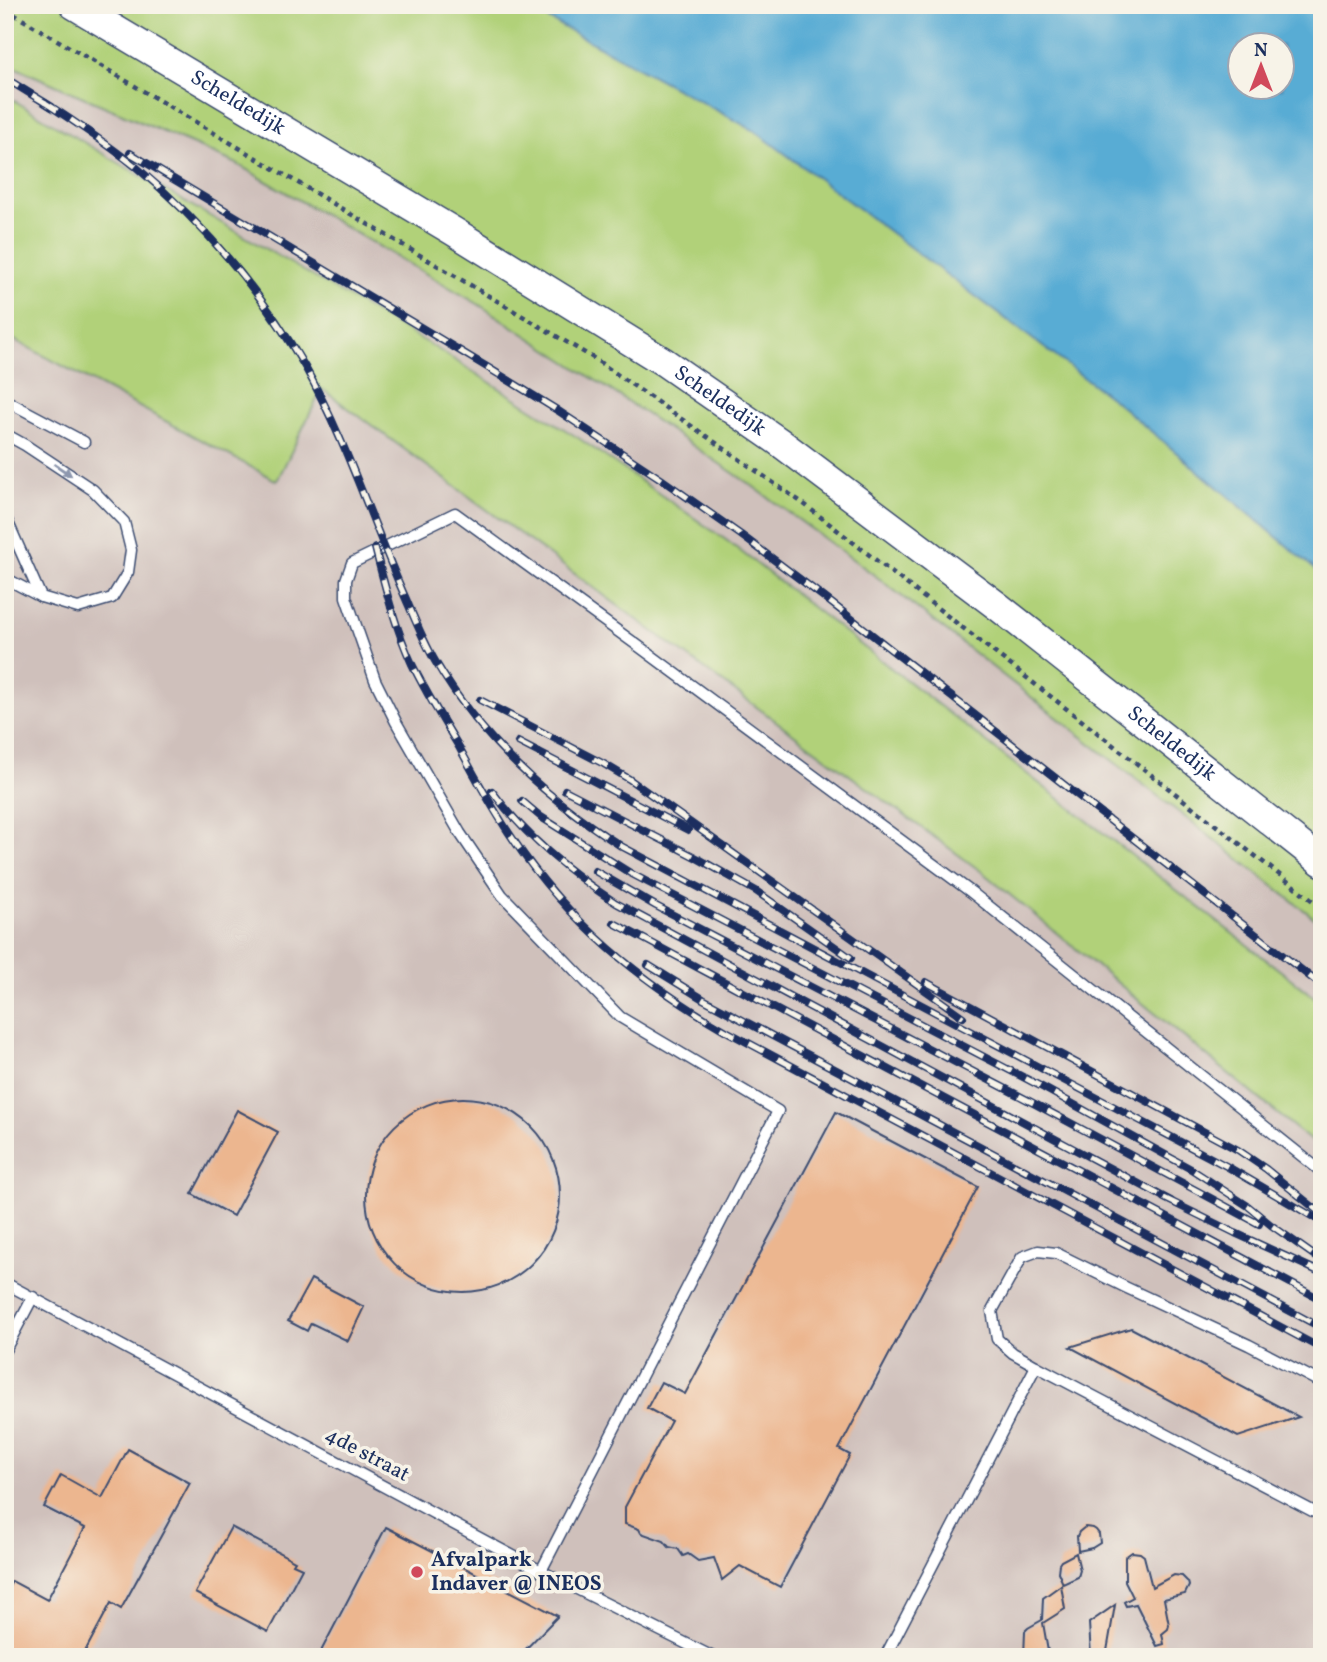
<svg xmlns="http://www.w3.org/2000/svg" width="1327" height="1662" viewBox="0 0 1327 1662" font-family="Vollkorn,serif">
<style>
.industrial{fill:#cfc0bb}
.green{fill:#b1d179;stroke:#66806c;stroke-width:2}
.water{fill:#58acd4;stroke:#3a6e99;stroke-width:2;fill-rule:evenodd}
.building{fill:#ecb68f}
.lines{fill:none;stroke-linecap:round;stroke-linejoin:round}
.service-casing{stroke:#3b4b6f;stroke-width:13}
.tertiary-casing{stroke:#3b4b6f;stroke-width:31}
.path{stroke:#3b4b6f;stroke-width:4.5;stroke-dasharray:5 5;stroke-linecap:butt}
.service{stroke:#fff;stroke-width:10}
.tertiary{stroke:#fff;stroke-width:28}
.rail-casing{stroke:#1b2f5e;stroke-width:8}
.rail{stroke:#f7f3e8;stroke-width:5;stroke-dasharray:16;stroke-linecap:butt}
.oneway{fill:#8d97ae}
.poi-dot{fill:#d1495b;stroke:#f7f3e8;stroke-width:2.5}
.labels{text-anchor:middle;dominant-baseline:central;stroke-width:7;stroke-linejoin:round;paint-order:stroke}
.street-label{font-size:21px;fill:#1b2f5e;stroke:#f7f3e8}
.poi-label{font-size:21px;font-weight:bold;fill:#1b2f5e;stroke:#f7f3e8;text-anchor:start}
</style>
<rect width="100%" height="100%" fill="#f7f3e8"/>
<filter id="ink" filterUnits="userSpaceOnUse"><feTurbulence type="fractalNoise" baseFrequency=".0143" numOctaves="2"/><feDisplacementMap in="SourceGraphic" scale="14" xChannelSelector="R" yChannelSelector="G"/><feConvolveMatrix kernelMatrix="1 2 1 2 8 2 1 2 1" color-interpolation-filters="sRGB"/></filter>
<filter id="wash" filterUnits="userSpaceOnUse"><feTurbulence type="fractalNoise" baseFrequency=".00686" numOctaves="4" result="noise"/><feDisplacementMap in="SourceGraphic" scale="28" xChannelSelector="R" yChannelSelector="G"/><feGaussianBlur stdDeviation="1.57" result="paint"/><feColorMatrix in="noise" values="0 0 0 0 0 0 0 0 0 0 0 0 0 0 0 0 0 1.4 0 .05"/><feComposite in="paint" operator="in"/></filter>
<g filter="url(#wash)">
<rect width="100%" height="100%" fill="#f3e7d0"/>
<g class="industrial">
<polygon points="5,63 235,163 478,304 615,393 751,485 877,577 1322,924 1322,1003 726,540 580,439 509,395 358,303 112,159 5,95"/>
<polygon points="5,335 277,480 322,389 982,872 1322,1150 1322,1657 5,1657"/>
</g>
<g class="green">
<polygon points="5,5 523,5 755,131 1114,400 1322,575 1322,924 877,577 751,485 615,393 478,304 235,163 5,63"/>
<polygon points="5,95 112,159 434,347 580,439 726,540 1322,1003 1322,1150 982,872 322,389 277,481 5,335"/>
</g>
<path class="water" d="M 523,5 L 1322,5 L 1322,575 L 1114,400 L 755,131 ZM 1240,46 L 1282,46 L 1282,88 L 1240,88 Z"/>
<g id="blocks">
<g class="building">
<circle cx="463" cy="1195" r="97"/>
<polygon points="237,1110 278,1132 233,1216 192,1194"/>
<polygon points="836,1112 978,1187 839,1449 850,1455 780,1587 740,1566 722,1580 714,1558 698,1561 688,1554 683,1556 678,1549 669,1547 664,1541 641,1533 639,1529 625,1524 625,1507 671,1421 647,1408 661,1382 685,1394"/>
<polygon points="311,1279 364,1307 348,1341 311,1323 307,1331 288,1321"/>
<polygon points="1131,1328 1299,1417 1238,1437 1070,1347"/>
<polygon points="128,1449 190,1483 121,1609 111,1603 82,1657 5,1657 5,1594 12,1581 47,1600 85,1528 44,1507 61,1475 102,1498"/>
<polygon points="231,1527 295,1561 293,1564 302,1568 268,1632 195,1593"/>
<polygon points="386,1527 558,1616 518,1657 318,1657"/>
<polygon points="1085,1527 1093,1528 1096,1530 1099,1534 1100,1543 1092,1548 1078,1551 1077,1536 1079,1532"/>
<polygon points="1132,1552 1140,1553 1144,1556 1152,1587 1174,1575 1182,1576 1188,1582 1189,1586 1185,1594 1164,1599 1169,1625 1168,1629 1162,1634 1164,1644 1157,1646 1136,1604 1126,1606 1124,1602 1133,1597 1125,1581 1125,1557"/>
<polygon points="1076,1553 1080,1570 1078,1577 1063,1584 1058,1572 1059,1564 1061,1561"/>
<polygon points="1061,1585 1065,1609 1043,1623 1049,1657 1024,1657 1025,1631 1028,1628 1042,1620 1043,1598"/>
<polygon points="1115,1605 1106,1657 1091,1657 1089,1623"/>
</g>
</g>
</g>
<g filter="url(#ink)">
<use href="#blocks" fill-opacity="0" stroke="#3b4b6f" stroke-width="2"/>
<g class="lines">
<g class="service-casing">
<g id="service">
<polyline points="5,400 84,442"/>
<polyline points="5,434 25,445 93,490 124,522 131,550 128,572 112,598 78,608 41,597 5,578"/>
<polyline points="5,516 41,597"/>
<polyline points="5,1283 541,1571 713,1657"/>
<polyline points="5,1350 33,1297"/>
<polyline points="1036,1366 1013,1353 997,1339 992,1311 1022,1257 1038,1251 1056,1253 1125,1287 1249,1345 1322,1383"/>
<polyline points="541,1571 778,1111 620,1017 502,895 460,833 396,722 375,680 346,597 346,580 352,563 455,513 637,645 971,892 1322,1172"/>
<polyline points="885,1657 1036,1366 1322,1516"/>
</g>
</g>
<g class="tertiary-casing">
<g id="tertiary">
<path id="s1" d="M 74,5 L 453,231 L 664,362 L 778,441 L 1000,608 L 1322,862"/>
</g>
</g>
<polyline class="path" points="5,9 595,359 804,504 1322,908"/>
<use href="#service" class="service"/>
<use href="#tertiary" class="tertiary"/>
<g class="rail-casing">
<g id="rail">
<polyline points="5,78 52,107"/>
<path d="M 44,102 C 75,122 106,143 135,166 C 202,222 261,291 305,367 C 346,440 372,523 406,599 C 415,620 424,642 435,661 C 480,738 547,799 621,846 L 1228,1167 L 1322,1222"/>
<polyline points="130,153 487,367 557,410 661,479 741,535 825,598 1322,986"/>
<path d="M 375,548 C 385,587 395,627 412,664 C 426,693 443,720 459,747 C 476,778 493,810 513,839 C 569,923 641,982 728,1032 L 1322,1349"/>
<polyline points="480,700 604,764 629,779 963,1017"/>
<polyline points="518,742 688,830"/>
<polyline points="565,790 697,858 756,891 851,958"/>
<path d="M 492,791 C 525,836 570,873 616,903 L 1171,1201"/>
<polyline points="522,801 541,817 630,873 1044,1088 1191,1169 1248,1206 1271,1225 1322,1261"/>
<polyline points="595,871 656,906 1037,1105 1259,1224"/>
<polyline points="614,923 1322,1300"/>
<polyline points="648,965 703,999 1322,1328"/>
<polyline points="926,982 1238,1150 1266,1169 1318,1211"/>
<polyline points="1164,1198 1235,1233 1322,1273"/>
</g>
</g>
<use href="#rail" class="rail"/>
</g>
<defs><path id="oneway-solid" d="M-6-.8H1V-3.2L6.5 0L1 3.2V.8H-6Z" transform="scale(1.75)"/></defs>
<use class="oneway" href="#oneway-solid" transform="translate(63 470) rotate(34)"/>
</g>
<circle class="poi-dot" cx="417" cy="1572" r="7"/>
<g class="labels">
<g class="street-label">
<text stroke="none"><textPath href="#s1" startOffset="191">Scheldedijk</textPath></text>
<text stroke="none"><textPath href="#s1" startOffset="758">Scheldedijk</textPath></text>
<text stroke="none"><textPath href="#s1" startOffset="1325">Scheldedijk</textPath></text>
<text transform="translate(367 1455) rotate(28)">4de straat</text>
</g>
<g class="poi-label">
<text x="431" y="1560">Afvalpark<tspan x="431" dy="24">Indaver @ INEOS</tspan></text>
</g>
</g>
<rect width="1327" height="1662" fill="none" stroke="#f7f3e8" stroke-width="28"/>
<g transform="translate(1261 66)"><circle r="33" fill="#f7f3e8" stroke="#9fa5b1" stroke-width="2"/>
<path d="M0-5L12 26L0 18L-12 26Z" fill="#d1495b"/>
<text y="-10" font-size="19" font-weight="bold" text-anchor="middle" fill="#1b2f5e">N</text>
</g>
</svg>
